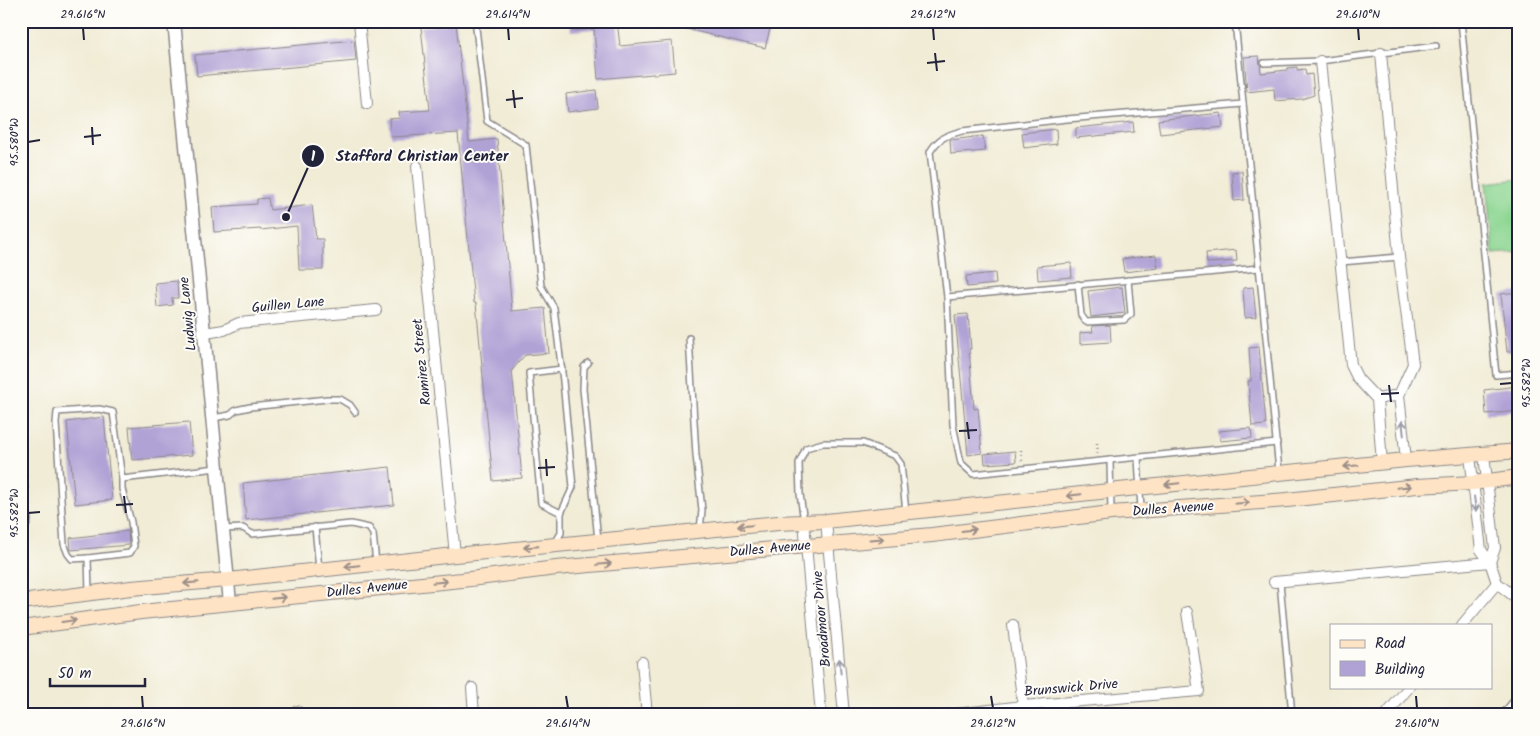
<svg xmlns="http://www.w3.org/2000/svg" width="1540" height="736" viewBox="0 0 1540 736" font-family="Kalam,sans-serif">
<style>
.green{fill:#8bd591;stroke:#567c66}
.building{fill:#b1a2d6}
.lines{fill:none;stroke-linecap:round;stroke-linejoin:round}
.service-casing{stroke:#8a8788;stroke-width:8}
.minor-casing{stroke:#8a8788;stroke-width:12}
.tertiary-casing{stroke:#8a8788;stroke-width:15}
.secondary-casing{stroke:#8a8788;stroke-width:16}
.path{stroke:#8a8788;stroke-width:2.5;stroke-dasharray:1 4;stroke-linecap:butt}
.service{stroke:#fff;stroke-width:5}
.minor{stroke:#fff;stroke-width:10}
.tertiary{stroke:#fff;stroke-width:12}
.secondary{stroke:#fee4c5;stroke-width:14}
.oneway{stroke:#9c9ca7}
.oneway2{stroke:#9b8d87}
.ticks{fill:none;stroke:#22223b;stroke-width:2}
.labels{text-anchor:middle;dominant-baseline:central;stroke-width:4;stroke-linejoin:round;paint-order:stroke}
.street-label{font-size:14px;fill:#22223b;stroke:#fdfcf7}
.leader{fill:none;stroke:#22223b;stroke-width:2}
.callout-dot{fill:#22223b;stroke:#fdfcf7;stroke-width:2}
.mark-label{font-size:15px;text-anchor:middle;font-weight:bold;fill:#fff}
.callout-label{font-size:15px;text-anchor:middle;font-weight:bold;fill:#22223b;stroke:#fdfcf7;stroke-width:4;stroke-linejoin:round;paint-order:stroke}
.neatline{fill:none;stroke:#22223b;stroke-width:2}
.ticks-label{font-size:12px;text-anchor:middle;fill:#22223b}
</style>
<rect width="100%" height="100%" fill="#fdfcf7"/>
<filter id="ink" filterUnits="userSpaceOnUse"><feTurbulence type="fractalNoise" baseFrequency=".02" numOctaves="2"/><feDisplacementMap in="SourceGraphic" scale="10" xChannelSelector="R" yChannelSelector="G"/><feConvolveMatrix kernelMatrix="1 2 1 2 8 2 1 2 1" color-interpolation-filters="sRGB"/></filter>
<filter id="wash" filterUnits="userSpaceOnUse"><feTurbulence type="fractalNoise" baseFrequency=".0096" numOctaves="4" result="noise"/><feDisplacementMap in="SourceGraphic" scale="20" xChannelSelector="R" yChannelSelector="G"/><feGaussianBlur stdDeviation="1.12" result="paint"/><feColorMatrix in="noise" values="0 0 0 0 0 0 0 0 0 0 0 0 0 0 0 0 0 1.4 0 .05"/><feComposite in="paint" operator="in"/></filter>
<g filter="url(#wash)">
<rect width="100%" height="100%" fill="#f1ecd6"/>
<polygon class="green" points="1519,179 1519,252 1493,254 1486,183"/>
<g id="blocks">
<g class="building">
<polygon points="570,21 617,21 620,46 672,41 675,72 598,79 594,29 571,31"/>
<polygon points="671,21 772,21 765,48 670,25"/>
<polygon points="456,23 469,142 497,139 512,311 545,308 549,353 525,355 512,370 522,478 493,481 476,303 474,303 458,133 391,137 389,119 400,118 399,112 430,110 421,27"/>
<polygon points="354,40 356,61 197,76 195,55"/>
<polygon points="1259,56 1261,73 1287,70 1287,68 1297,67 1297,70 1305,69 1306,75 1312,74 1314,95 1302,99 1275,101 1274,89 1247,92 1244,57"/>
<polygon points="596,90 598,108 568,112 566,94"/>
<polygon points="1221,113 1223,127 1160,134 1158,120"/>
<polygon points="1133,122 1134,132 1076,138 1076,128"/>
<polygon points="1056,129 1057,144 1024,148 1022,133"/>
<polygon points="983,136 985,151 951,154 950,140"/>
<polygon points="1242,171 1244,200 1234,201 1232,172"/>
<polygon points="268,198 270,210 312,205 316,239 323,239 323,270 299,270 297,226 260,230 260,229 214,232 212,207 257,204 257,199"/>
<polygon points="1236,250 1237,261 1207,263 1206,253"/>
<polygon points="1156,255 1158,268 1124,272 1122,259"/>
<polygon points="1071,263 1072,277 1038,280 1037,266"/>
<polygon points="995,273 996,284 967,287 966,276"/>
<polygon points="177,281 178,298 172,298 173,305 157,307 155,283"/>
<polygon points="1122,287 1125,313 1091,317 1088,291"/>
<polygon points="1253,287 1256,317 1245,318 1243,288"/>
<polygon points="1519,292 1519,351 1507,352 1501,294"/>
<polygon points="968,314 971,349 969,349 974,409 978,408 982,453 968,455 955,315"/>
<polygon points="1110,325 1111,342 1080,344 1080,333 1093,332 1092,326"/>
<polygon points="1259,347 1266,425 1252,426 1248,381 1251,381 1249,348"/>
<polygon points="1519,386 1519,411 1486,414 1484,390"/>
<polygon points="104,417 112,500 75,504 67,422"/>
<polygon points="189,422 192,455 132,460 129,427"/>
<polygon points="1251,428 1252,438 1220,441 1219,431"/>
<polygon points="1015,451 1016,462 985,464 984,454"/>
<polygon points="390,467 394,505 246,520 243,483"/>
<polygon points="128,531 129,545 71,550 70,538"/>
</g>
</g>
</g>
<g filter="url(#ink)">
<use href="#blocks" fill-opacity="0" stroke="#8a8788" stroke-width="1"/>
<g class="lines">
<g class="service-casing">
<g id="service">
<polyline points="1235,21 1279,471"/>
<polyline points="1461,21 1496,375 1519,373"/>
<polyline points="1461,23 1479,21"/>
<polyline points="476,28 487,121 526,145 541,286 554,308 563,381 573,487 561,513 561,533 555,543"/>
<polyline points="1264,63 1320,61 1436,46"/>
<path d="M 1243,104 L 1067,119 L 962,131 C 947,135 938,138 930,152 L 947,297 L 953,425 L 961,463 L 973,474 L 1277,443"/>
<polyline points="1341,262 1399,257"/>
<polyline points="1078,284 1081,315 1086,322 1124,320 1131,314 1128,280"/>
<polyline points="947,297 1259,268"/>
<polyline points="689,338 696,455 702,510 700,530"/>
<polyline points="588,363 584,367 583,389 598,540"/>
<polyline points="213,418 230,415 236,410 250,407 327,399 340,399 350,405 355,412"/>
<polyline points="21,455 28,521 21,538"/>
<polyline points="1138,458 1141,509"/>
<polyline points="1110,460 1111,512"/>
<polyline points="561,513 541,503 529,373 562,369"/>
<polyline points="804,522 800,494 799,463 806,448 823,443 863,443 895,456 901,464 906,512"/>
<polyline points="315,527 319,569"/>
<polyline points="224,529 243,528 252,534 351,524 369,528 373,534 376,563"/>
<polyline points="88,558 130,553 134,546 131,522 122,489 122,479"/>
<polyline points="1280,582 1292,715"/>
<polyline points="89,592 88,558 72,559 68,554 64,544 56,423 57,412 99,409 113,412 122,479 217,468"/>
<polyline points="1502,715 1519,694"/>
</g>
</g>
<g class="minor-casing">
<g id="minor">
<polyline points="359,21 367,104"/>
<polyline points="1381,53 1399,257 1413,364 1399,395 1406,460"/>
<polyline points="1320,61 1351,365 1358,379 1377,399 1382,463"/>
<polyline points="417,166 455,555"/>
<polyline points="205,333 224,330 239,323 376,310"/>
<polyline points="1377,399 1399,395"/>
<polyline points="1484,455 1495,548 1490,562"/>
<polyline points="1470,456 1481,550 1490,562 1497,583"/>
<polyline points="826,521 844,715"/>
<polyline points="804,522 821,715"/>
<polyline points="1274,582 1490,562"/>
<polyline points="1497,583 1519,600"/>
<polyline points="1013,625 1023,706"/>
<polyline points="1462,625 1497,583"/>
<polyline points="642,662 647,715"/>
<polyline points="472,688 474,715"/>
<polyline points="297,711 297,715"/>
<polyline points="947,715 1023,706 1199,691 1187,612"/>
<polyline points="1386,715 1409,687"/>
</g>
</g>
<g class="tertiary-casing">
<polyline id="tertiary" points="174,21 230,603"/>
</g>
<g class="secondary-casing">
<g id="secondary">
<polyline points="21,602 131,588 228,580 455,555 778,523 826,521 1279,473 1406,460 1519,451"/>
<polyline points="21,628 141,612 462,580 556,568 932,535 1111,513 1287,500 1417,486 1473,483 1519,477"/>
</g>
</g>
<g class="path">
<polyline points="1097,443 1098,454"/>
<polyline points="1021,450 1022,461"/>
</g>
<use href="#service" class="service"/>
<use href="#minor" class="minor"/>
<use href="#tertiary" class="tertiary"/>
<use href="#secondary" class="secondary"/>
</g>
<defs><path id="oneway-shaft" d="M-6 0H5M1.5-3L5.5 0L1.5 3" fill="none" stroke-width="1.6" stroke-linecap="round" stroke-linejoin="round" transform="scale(1.25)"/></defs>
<g class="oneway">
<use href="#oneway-shaft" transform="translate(1403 428) rotate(-96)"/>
<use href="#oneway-shaft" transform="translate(1475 504) rotate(83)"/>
<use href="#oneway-shaft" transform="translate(840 666) rotate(-95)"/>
</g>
<g class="oneway2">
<use href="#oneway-shaft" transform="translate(1351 466) rotate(174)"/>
<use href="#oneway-shaft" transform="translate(1172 484) rotate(174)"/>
<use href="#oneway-shaft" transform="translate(1404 487) rotate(-6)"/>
<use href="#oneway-shaft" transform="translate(1074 495) rotate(174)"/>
<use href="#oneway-shaft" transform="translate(1242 503) rotate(-5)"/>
<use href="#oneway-shaft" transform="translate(745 526) rotate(175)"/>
<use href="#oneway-shaft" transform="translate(969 530) rotate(-7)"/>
<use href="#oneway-shaft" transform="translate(877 539) rotate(-4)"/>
<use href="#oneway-shaft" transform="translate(531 547) rotate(175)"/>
<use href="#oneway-shaft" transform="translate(604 564) rotate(-5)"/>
<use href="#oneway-shaft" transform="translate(352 566) rotate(174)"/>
<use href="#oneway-shaft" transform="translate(440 582) rotate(-5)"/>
<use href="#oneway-shaft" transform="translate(191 583) rotate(175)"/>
<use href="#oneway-shaft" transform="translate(279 598) rotate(-6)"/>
<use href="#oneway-shaft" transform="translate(69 621) rotate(-8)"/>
</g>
</g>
<path class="ticks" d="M 83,28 L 84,40M 508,28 L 509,40M 933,28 L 934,40M 1358,28 L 1359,40M 935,53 L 937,71M 927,63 L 945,61M 513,90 L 515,108M 506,100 L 523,98M 92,127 L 93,145M 84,137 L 101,135M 28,142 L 40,140M 1500,384 L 1512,383M 1389,385 L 1391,402M 1381,394 L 1399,393M 967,422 L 969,439M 959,431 L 977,430M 546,459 L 547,476M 538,468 L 555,467M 124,496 L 126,513M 116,505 L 133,504M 28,513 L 40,512M 142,696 L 143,708M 566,696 L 568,708M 991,696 L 993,708M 1416,696 L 1417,708"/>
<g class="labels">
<g class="street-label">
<text transform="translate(288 305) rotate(-5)">Guillen Lane</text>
<text transform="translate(188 314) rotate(-96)">Ludwig Lane</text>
<text transform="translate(422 362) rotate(-96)">Ramirez Street</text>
<text transform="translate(1173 509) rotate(-4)">Dulles Avenue</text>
<text transform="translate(770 549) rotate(-5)">Dulles Avenue</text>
<text transform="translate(367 589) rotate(-6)">Dulles Avenue</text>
<text transform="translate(822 619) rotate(-95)">Broadmoor Drive</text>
<text transform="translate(1071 688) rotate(-5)">Brunswick Drive</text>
</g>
</g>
<path class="leader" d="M286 217L313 156"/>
<g class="callout-dot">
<circle cx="286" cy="217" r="5"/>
<circle cx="313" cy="156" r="12"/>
</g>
<g class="mark-label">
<text x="313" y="161">1</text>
</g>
<g class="callout-label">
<text x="422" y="161">Stafford Christian Center</text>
</g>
<rect width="1540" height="736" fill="none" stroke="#fdfcf7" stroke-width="55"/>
<rect x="1330" y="624" width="162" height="65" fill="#fdfcf7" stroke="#a5a5ac"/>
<rect x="1340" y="640" width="25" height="8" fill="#fee4c5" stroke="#a5a5ac"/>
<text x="1375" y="648" font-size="15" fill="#22223b">Road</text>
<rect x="1340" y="661" width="25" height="15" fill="#b1a2d6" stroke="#a5a5ac"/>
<text x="1375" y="674" font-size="15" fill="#22223b">Building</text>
<path d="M50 678v8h95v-8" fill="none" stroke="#22223b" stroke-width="2.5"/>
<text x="58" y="678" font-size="15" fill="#22223b" stroke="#fdfcf7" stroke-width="4" paint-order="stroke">50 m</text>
<rect x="28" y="28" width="1484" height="680" class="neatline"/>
<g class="ticks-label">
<text x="83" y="18">29.616°N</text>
<text x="508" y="18">29.614°N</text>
<text x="933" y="18">29.612°N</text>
<text x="1358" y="18">29.610°N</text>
<text transform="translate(14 142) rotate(-90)" y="4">95.580°W</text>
<text transform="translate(1526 383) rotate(-90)" y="4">95.582°W</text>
<text transform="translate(14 513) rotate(-90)" y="4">95.582°W</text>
<text x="143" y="727">29.616°N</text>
<text x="568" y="727">29.614°N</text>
<text x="993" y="727">29.612°N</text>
<text x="1417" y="727">29.610°N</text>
</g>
</svg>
